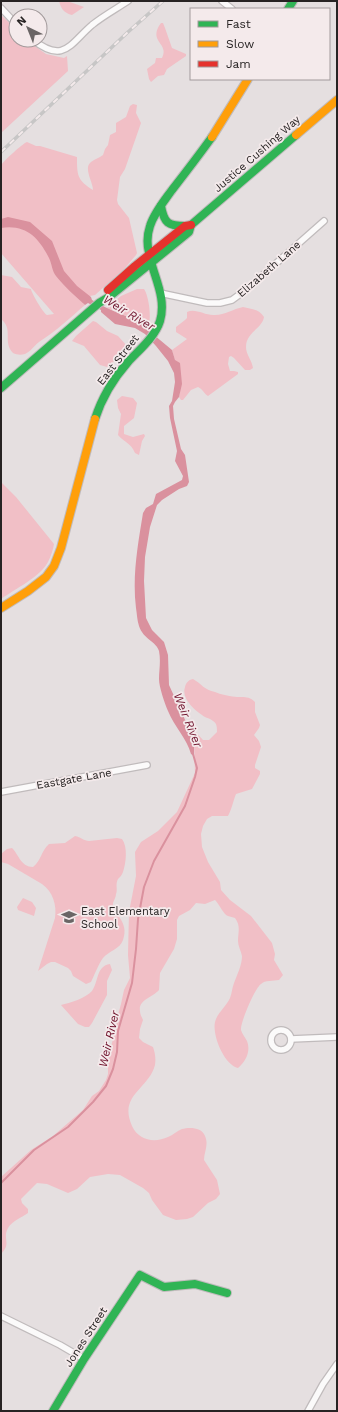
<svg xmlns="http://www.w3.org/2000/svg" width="338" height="1412" viewBox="0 0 338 1412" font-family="'Work Sans',sans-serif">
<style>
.green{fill:#f1bfc6}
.water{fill:#da919e}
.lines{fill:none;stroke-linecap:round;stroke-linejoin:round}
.stream{stroke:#da919e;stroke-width:2}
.street-casing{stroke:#c0bbbc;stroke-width:8}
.fast-casing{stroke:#c0bbbc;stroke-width:10}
.slow-casing{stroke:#c0bbbc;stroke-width:10}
.jam-casing{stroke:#c0bbbc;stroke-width:10}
.street{stroke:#fbfafa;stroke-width:5.5}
.fast{stroke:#30b455;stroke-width:8}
.slow{stroke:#ff9f0a;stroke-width:8}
.jam{stroke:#e5322d;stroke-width:8}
.rail-casing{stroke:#c7c6c6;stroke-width:3.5}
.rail{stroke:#f4eaeb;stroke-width:2;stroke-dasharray:6;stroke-linecap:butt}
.labels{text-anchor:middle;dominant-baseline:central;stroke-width:3.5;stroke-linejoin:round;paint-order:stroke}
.street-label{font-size:11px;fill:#272323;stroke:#f4eaeb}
.poi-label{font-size:11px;fill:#272323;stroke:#f4eaeb;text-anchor:start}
.water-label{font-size:12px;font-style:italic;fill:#71142e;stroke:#f4eaeb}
</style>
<rect width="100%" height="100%" fill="#e5dfe0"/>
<g class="green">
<path d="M 59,1 L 67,1 L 84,7 L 72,15 C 64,13 61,9 59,1 Z"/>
<polygon points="1,15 16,29 16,40 26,40 46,54 64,58 67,56 68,71 1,133"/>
<path d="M 161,23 L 163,23 L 165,28 L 172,48 L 186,54 L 186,56 L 167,69 L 164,75 L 158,76 L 151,82 L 149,79 L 147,69 L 155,63 L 156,58 L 162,58 C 170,43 147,42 161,23 Z"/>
<path d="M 133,104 L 137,105 L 136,113 L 141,123 L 125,169 L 120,177 L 117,200 L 118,204 L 129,218 L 137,253 L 136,255 L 125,268 L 95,295 L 90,296 L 83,303 L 85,305 C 70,318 56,331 39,342 C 34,346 30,352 25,354 C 21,355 17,355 13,353 C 2,342 14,329 1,319 L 1,275 L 12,277 L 21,287 L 31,289 C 31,292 43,313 47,315 L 54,314 L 1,253 L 1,165 C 5,160 22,144 27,142 L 36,146 L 40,146 L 77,157 C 77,175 77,180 93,190 C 93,182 83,168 91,162 C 95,159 99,158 103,155 L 105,149 L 108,145 L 110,135 L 116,132 L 116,123 L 126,117 L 130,106 Z"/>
<path d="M 137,289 L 144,289 C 149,296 152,320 148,327 L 120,313 L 107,308 L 121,296 Z"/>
<path d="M 243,307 C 251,309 259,309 264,317 C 262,329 246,332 246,347 C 246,355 252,360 253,368 L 250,370 L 245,370 L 234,358 L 231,356 L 229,357 L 228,364 L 230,371 L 234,371 L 238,372 L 238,374 L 208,396 C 204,394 203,389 198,387 L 191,390 L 183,400 L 181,400 L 179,397 C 183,381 176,365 172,350 L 187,339 L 176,332 L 176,327 L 185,320 L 187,318 L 187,312 C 196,308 205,316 215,315 C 225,315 233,309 243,307 Z"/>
<polygon points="93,321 96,322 107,331 118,336 127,346 110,366 107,367 100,365 84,346 72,341 76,336"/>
<path d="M 122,396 L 133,398 L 137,403 L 134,418 L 124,426 L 124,434 L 133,437 L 144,434 L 145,436 L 142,441 L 139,455 L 135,453 C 131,443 125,443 118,435 L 121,414 L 118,408 L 117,400 Z"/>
<path d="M 1,482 L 16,497 L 54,544 C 53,550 51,556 48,562 C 40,577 15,589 1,599 Z"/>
<path d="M 193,679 C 202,684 204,690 215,692 C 219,694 233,697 237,697 C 244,697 249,696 255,702 L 255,712 L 260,725 L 259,728 L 254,735 L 259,741 L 261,747 L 255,765 L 255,768 L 260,771 L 260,774 L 252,789 L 236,794 C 233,801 232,809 228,816 L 212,816 L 207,819 L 203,826 L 201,834 L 202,847 L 208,862 L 220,882 L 221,890 L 230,900 L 251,916 L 272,943 L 275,954 L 274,960 L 283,975 L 279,980 C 273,981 265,980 261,984 C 255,988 240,1023 241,1030 C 242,1034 245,1037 247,1041 C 251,1051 246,1061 238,1068 C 224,1065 212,1035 215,1022 C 217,1013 226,1007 230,998 C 232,993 232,988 234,983 C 237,975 242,965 242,956 C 241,951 238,946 238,941 C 238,932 241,926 235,918 C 233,917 230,917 228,916 C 224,915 219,904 215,900 L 205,904 L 196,903 L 190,910 L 179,916 L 177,920 L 177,939 L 174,949 L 160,973 L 159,990 C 153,997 138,1000 140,1011 C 140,1015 142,1017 143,1020 L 140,1029 L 139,1038 L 143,1042 L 153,1047 C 155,1053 156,1058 155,1065 C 149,1089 118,1095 132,1126 C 139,1141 155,1143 168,1137 C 173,1135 177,1131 182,1129 C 189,1127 202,1127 205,1136 C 209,1145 204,1152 204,1160 L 217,1180 L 220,1194 L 216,1199 L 208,1203 L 193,1217 L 187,1219 L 176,1220 L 163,1215 L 152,1200 L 149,1193 L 143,1188 L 120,1175 L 108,1174 L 90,1177 L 77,1189 L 68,1193 L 47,1184 L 37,1183 L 21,1199 L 22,1203 L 28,1209 L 28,1213 C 21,1218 12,1221 8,1228 C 2,1239 12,1243 1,1254 L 1,1177 L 31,1150 L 53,1136 L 83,1110 L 92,1096 L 99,1091 L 106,1080 L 108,1074 L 108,1058 L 113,1039 L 115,1026 L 121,1004 L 124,990 L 130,978 L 128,955 L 129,912 L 136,876 L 135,852 L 141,842 L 158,831 L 177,812 L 195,773 L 194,742 L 185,720 L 203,740 L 209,740 L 217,732 C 217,728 217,723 213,721 C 210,718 205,718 202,715 C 194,710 181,698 185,687 C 186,683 188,680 193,679 Z"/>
<path d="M 75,836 C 81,837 84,841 89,841 L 117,838 L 122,839 C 128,847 126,863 123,872 C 122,875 120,877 118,879 C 115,884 118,890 116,894 C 116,897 114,900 113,903 C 112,914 130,921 123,940 C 120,949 109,951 103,958 C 99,963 94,976 91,982 L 86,984 L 73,976 L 71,971 L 68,968 L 55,962 L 51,962 L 47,964 L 38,971 L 55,918 C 57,905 53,892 42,884 L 8,864 L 1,862 L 1,854 L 7,849 L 12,848 C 19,855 21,867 33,867 C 41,861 41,851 49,844 L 65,843 Z"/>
<polygon points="23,898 32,902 36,908 34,916 18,910 17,907"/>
<path d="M 110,964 L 112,970 L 107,981 L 107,995 L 92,1023 L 89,1027 L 85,1027 L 78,1024 L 61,1005 C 70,1003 86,998 92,991 C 99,981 96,966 110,964 Z"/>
</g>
<path class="water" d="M 8,217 L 30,222 L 52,241 L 64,271 L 77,286 L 91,297 L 92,300 C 109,311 130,316 148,327 L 148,330 L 172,350 L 175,360 L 180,363 L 182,384 L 179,397 L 175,402 L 173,406 L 174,419 L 181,449 L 185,455 L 189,482 L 187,486 L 179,489 L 162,500 L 157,505 L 150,527 L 145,557 L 144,581 L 146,618 L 152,630 L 164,642 L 168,655 L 169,685 L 192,735 L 194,742 L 194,756 L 191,754 C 187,739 174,726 168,711 C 165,704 159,687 159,679 C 159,670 161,661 159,651 C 157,642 143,639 139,626 C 137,620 137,614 136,608 C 132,576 138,544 143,513 L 146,508 L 153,504 L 156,494 L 182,480 L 183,476 L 175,461 L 177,451 L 170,418 L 169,406 L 172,401 L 175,382 L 174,373 L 168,361 L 156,346 L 145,334 L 135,328 L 115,324 L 101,312 L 101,310 L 88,303 L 85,305 C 75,296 64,286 56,276 C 52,271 52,264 49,258 C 39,238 26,224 1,228 L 1,219 Z"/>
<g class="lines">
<polyline class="stream" points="1,1183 34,1150 68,1127 93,1102 106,1086 113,1069 117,1052 118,1031 132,983 136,949 138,919 144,887 154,861 185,806 195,777 197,768 193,754"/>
<g class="street-casing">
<g id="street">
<polyline points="222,1 232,9"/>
<polyline points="1,8 16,24"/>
<path d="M 33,40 C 64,64 70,44 92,25 C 103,16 116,9 128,1"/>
<polyline points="160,293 207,303 220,303 232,300 247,289 324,221"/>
<polyline points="1,792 147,765"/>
<circle cx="281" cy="1040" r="10"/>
<polyline points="291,1039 337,1037"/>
<polyline points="1,1316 60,1345 84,1359"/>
<polyline points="308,1411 323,1384 337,1364"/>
</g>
</g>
<g class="fast-casing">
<g id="fast">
<polyline points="288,9 293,1"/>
<path d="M 161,206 C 164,223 168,226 185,226"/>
<polyline points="1,388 99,303 109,297 189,232 191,225 296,135"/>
<path d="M 95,419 C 102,397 113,379 128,362 C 139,350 155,337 160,321 C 167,297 153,276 149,253 C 147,245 147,235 150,226 C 154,213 164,201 172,190 C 186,172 199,155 212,137"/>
<polyline points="53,1411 84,1359 140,1275 164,1287 195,1284 227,1293"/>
</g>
</g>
<g class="slow-casing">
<g id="slow">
<polyline points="296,135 337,100"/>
<polyline points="212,137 248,79"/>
<polyline points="1,608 28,591 46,577 54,566 61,548 95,419"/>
</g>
</g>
<g class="jam-casing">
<polyline id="jam" points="108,290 135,266 185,226 191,225"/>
</g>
<use href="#street" class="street"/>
<use href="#fast" class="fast"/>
<use href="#slow" class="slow"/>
<use href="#jam" class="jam"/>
<g class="rail-casing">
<polyline id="rail" points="1,152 128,32 163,1"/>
</g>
<use href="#rail" class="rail"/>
</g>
<defs>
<g id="school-bare" transform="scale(1.2)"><path d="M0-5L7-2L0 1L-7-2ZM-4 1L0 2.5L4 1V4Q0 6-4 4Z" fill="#6a6565" stroke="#f4eaeb" stroke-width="2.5" paint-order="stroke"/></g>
</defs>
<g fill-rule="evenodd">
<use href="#school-bare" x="69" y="917"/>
</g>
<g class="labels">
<g class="street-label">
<text transform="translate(257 154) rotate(-41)">Justice Cushing Way</text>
<text transform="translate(269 269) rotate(-41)">Elizabeth Lane</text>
<text transform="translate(118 360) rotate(-52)">East Street</text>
<text transform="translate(74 779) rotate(-10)">Eastgate Lane</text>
<text transform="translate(86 1337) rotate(-57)">Jones Street</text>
</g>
<g class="poi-label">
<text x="81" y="911">East Elementary<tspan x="81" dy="13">School</tspan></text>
</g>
<g class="water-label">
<text transform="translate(129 313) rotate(31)">Weir River</text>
<text transform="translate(188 720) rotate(68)">Weir River</text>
<text transform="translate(109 1039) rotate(-77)">Weir River</text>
</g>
</g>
<rect width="338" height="1412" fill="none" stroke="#272323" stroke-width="4"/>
<rect x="190" y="8" width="140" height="72" fill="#f4eaeb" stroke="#a29a9b"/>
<rect x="198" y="21" width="20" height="6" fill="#30b455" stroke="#a29a9b"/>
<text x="226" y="28" font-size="12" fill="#272323">Fast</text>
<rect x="198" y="41" width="20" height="6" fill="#ff9f0a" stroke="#a29a9b"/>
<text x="226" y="48" font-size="12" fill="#272323">Slow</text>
<rect x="198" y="61" width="20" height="6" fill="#e5322d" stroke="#a29a9b"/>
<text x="226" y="68" font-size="12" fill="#272323">Jam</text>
<g transform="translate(28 28) rotate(317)"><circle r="19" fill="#f4eaeb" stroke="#a29a9b"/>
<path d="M0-3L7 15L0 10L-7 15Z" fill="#6a6565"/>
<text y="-6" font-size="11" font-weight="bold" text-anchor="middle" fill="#272323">N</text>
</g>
</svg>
